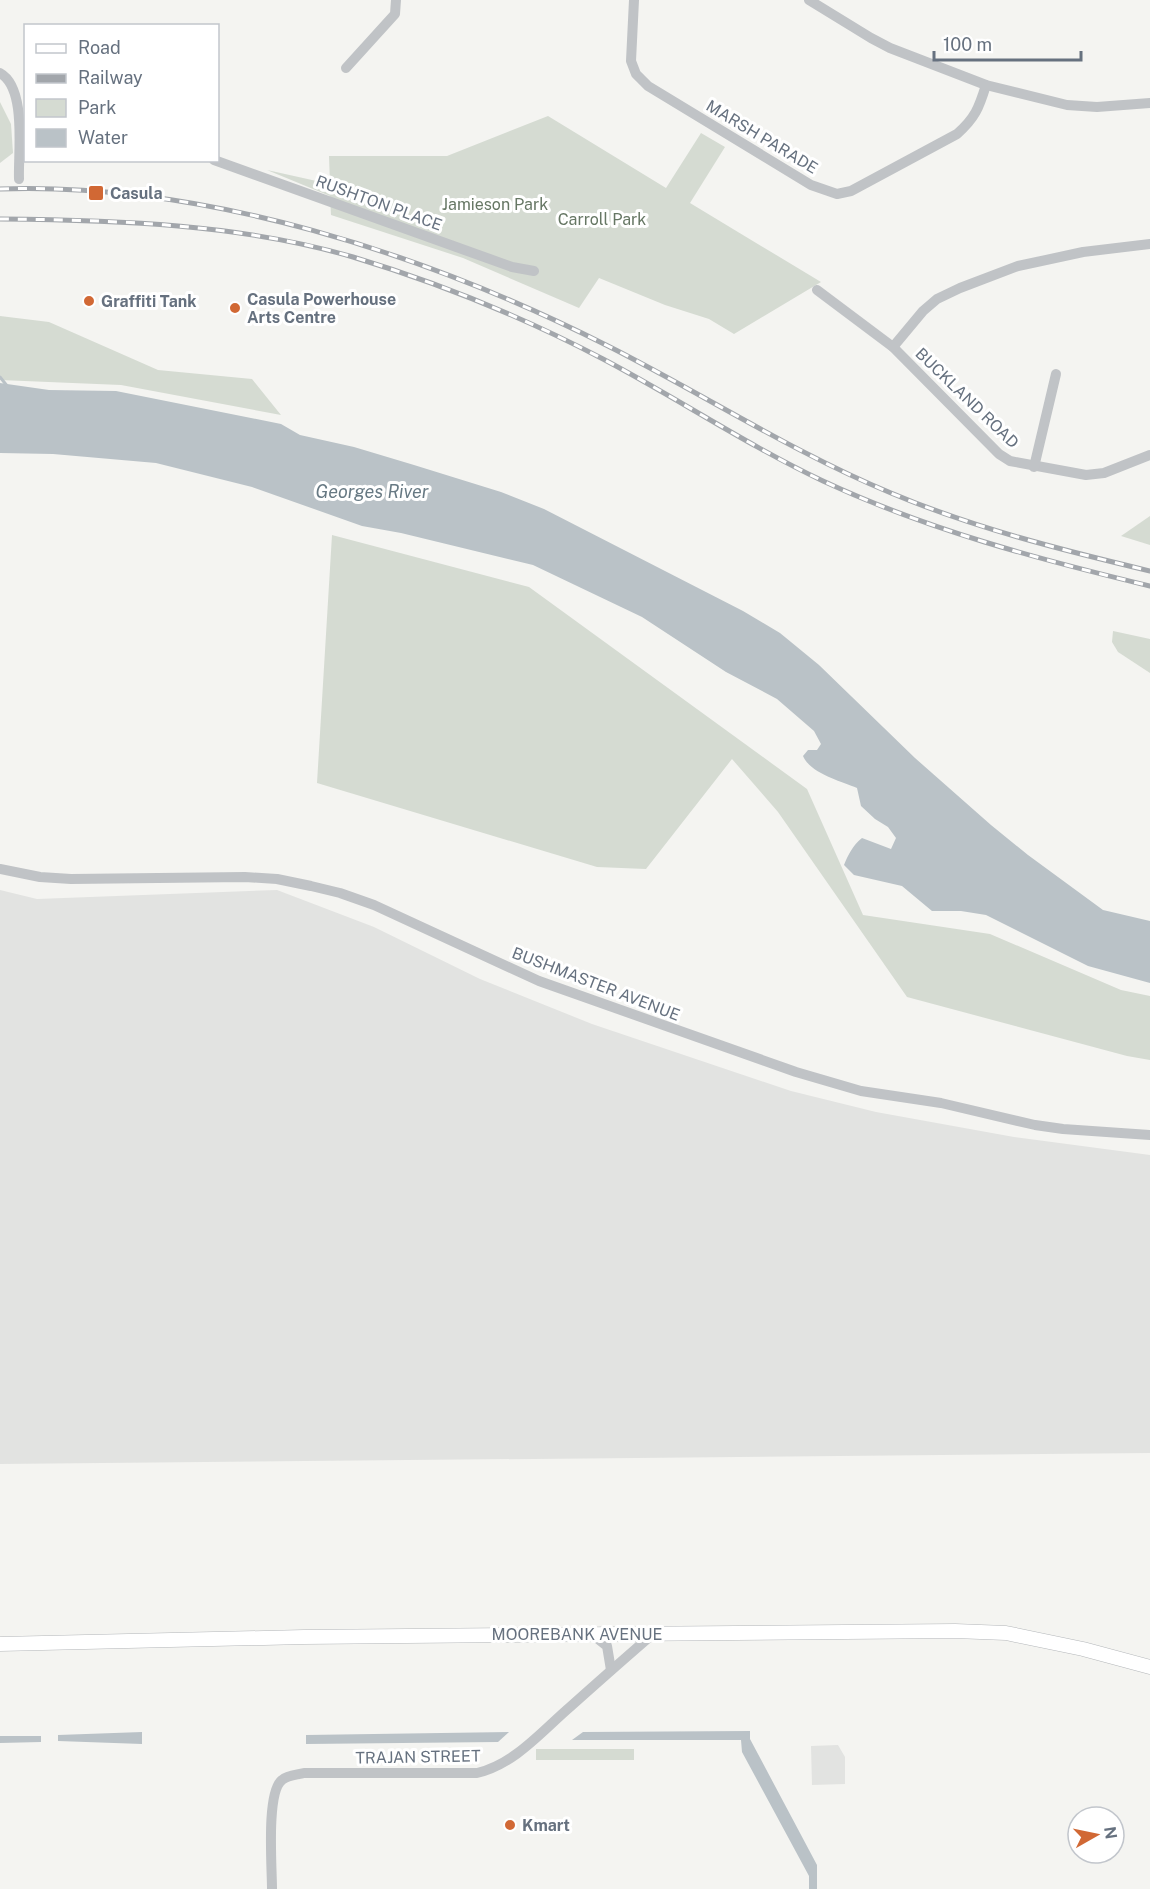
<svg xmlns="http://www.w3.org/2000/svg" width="1150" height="1889" viewBox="0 0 1150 1889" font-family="'Public Sans',sans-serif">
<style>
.built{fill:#e2e3e1}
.green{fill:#d5dbd2}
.water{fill:#bac2c7}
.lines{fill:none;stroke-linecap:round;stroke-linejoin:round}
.stream{stroke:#bac2c7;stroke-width:3}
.major-casing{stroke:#b4b7ba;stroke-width:15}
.minor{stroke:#c0c3c6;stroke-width:10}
.major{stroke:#fff;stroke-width:14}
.rail-casing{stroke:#a2a6ab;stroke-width:5}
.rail{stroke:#fff;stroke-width:3;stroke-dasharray:9;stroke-linecap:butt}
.poi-dot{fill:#d16834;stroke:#fff;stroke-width:2}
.labels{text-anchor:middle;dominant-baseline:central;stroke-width:6;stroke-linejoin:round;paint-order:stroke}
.street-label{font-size:16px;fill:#66717f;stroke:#fff}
.poi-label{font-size:16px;font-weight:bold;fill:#66717f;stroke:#fff;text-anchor:start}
.park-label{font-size:16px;fill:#667764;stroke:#fff}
.water-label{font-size:18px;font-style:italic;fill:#677983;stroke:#fff}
</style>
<rect width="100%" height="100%" fill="#f4f4f1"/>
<g class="built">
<polygon points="0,890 37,899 277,890 374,927 480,979 592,1024 791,1091 876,1112 1014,1137 1150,1155 1150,1453 0,1464"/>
<polygon points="838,1745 845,1757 845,1784 812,1785 811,1746"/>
</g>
<g class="green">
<polygon points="0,102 11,124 13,153 0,163"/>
<polygon points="548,116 666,188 701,133 725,147 690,203 821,282 734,334 709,319 665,305 599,278 579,308 463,258 331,215 330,196 267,170 330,184 329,156 447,156"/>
<polygon points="0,316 49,322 158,370 252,379 281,415 121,385 0,380"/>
<polygon points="1150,516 1150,545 1121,536"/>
<polygon points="332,535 529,587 807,789 863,915 990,934 1121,990 1150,996 1150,1060 1127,1056 907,997 778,812 732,759 646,869 597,867 317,783"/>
<polygon points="1113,631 1150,639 1150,673 1118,652 1112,642"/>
<rect x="536" y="1749" width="98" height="11"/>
</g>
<g class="water">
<path d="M 0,383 L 49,390 L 116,391 L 281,424 L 300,435 L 354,447 L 414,465 L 501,492 L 544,509 L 743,611 L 780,633 L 819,665 L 915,758 L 991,825 L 1028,855 L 1103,910 L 1150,921 L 1150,983 L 1088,966 L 986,915 L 961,911 L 932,911 L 902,886 L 854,875 L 844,865 C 848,855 853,845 862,838 L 891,849 L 896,838 L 888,827 L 875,819 L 861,806 L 857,788 C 841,781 811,774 803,756 L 808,750 L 817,750 L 821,744 L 814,731 L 777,699 L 726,672 L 642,617 L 533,565 L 401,533 L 362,526 L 252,487 L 156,463 L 53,454 L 0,453 Z"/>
<polygon points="750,1731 750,1739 817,1865 817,1889 809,1889 809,1876 742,1752 741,1740 572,1740 583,1732"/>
<polygon points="142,1732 142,1744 58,1741 58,1735"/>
<polygon points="509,1732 498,1742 306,1744 306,1735"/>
<polygon points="0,1736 41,1736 41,1742 0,1743"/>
</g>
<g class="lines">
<polyline class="stream" points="0,377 8,387"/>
<g class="major-casing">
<polyline id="major" points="0,1644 304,1637 955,1631 1006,1633 1083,1649 1150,1667"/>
</g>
<g class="minor">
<path d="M 634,0 L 631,61 L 636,74 L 648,86 L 811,185 L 837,194 L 851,191 L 957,134 C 975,118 979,108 986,85"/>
<polyline points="809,0 871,38 890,48 986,85 1067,105 1097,107 1150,103"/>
<polyline points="346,68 395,14 396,0"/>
<path d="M 0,73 C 27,88 18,152 19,179"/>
<polyline points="214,160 512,267 534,271"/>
<polyline points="817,290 893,347 999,454 1010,461 1086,475 1104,473 1150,455"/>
<polyline points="893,347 923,311 937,299 960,288 1018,266 1083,252 1150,244"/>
<polyline points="1034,467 1056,374"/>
<polyline points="0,869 40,877 71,879 245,877 277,879 311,886 340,893 374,905 539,981 796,1072 861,1091 941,1103 1035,1125 1063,1129 1150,1135"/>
<polyline points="592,1634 607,1646 611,1670"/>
<path d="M 272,1889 C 272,1867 266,1792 282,1780 C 288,1775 297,1775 304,1773 L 477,1773 C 515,1764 542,1731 570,1707 C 598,1682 625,1658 653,1634"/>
</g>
<use href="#major" class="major"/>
<g class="rail-casing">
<g id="rail">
<path d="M 0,189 C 205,182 426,254 608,346 C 703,394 792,452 891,493 C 974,528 1062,550 1150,571"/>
<path d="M 0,219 C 116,220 241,224 353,257 C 439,283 523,317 603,359 C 677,398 747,445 823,481 C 928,530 1038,559 1150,586"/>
</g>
</g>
<use href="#rail" class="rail"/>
</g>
<g class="poi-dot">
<rect x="88" y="185" width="16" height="16" rx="3"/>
<circle cx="89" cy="301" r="6"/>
<circle cx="235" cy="308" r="6"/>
<circle cx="510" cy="1825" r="6"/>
</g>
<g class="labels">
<g class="street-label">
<text transform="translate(762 137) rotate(31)">MARSH PARADE</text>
<text transform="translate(379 203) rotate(20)">RUSHTON PLACE</text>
<text transform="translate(967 398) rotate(44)">BUCKLAND ROAD</text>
<text transform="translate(596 984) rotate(21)">BUSHMASTER AVENUE</text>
<text x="577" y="1634">MOOREBANK AVENUE</text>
<text transform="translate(418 1757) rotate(-1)">TRAJAN STREET</text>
</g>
<g class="poi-label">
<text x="110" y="193">Casula</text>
<text x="247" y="299">Casula Powerhouse<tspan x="247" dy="18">Arts Centre</tspan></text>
<text x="101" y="301">Graffiti Tank</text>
<text x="522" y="1825">Kmart</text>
</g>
<g class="park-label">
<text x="495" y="204">Jamieson Park</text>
<text x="602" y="219">Carroll Park</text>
</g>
<g class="water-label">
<text x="372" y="491">Georges River</text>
</g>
</g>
<rect x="24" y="24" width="195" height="138" fill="#ffffff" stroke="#c2c6cc" stroke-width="1.5"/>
<rect x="36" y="44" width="30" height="9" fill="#ffffff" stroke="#c2c6cc" stroke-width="1.5"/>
<text x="78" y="54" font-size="18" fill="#66717f">Road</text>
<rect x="36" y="74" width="30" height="9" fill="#a2a6ab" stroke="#c2c6cc" stroke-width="1.5"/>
<text x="78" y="84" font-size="18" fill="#66717f">Railway</text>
<rect x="36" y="99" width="30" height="18" fill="#d5dbd2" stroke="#c2c6cc" stroke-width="1.5"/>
<text x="78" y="114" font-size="18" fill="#66717f">Park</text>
<rect x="36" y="129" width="30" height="18" fill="#bac2c7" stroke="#c2c6cc" stroke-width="1.5"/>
<text x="78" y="144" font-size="18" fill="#66717f">Water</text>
<g transform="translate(1096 1835) rotate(81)"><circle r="28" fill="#ffffff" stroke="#c2c6cc" stroke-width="1.5"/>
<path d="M0-4.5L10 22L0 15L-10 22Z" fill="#d16834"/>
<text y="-9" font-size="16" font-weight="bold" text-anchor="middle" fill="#66717f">N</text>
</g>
<path d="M934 51v9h147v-9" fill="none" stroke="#66717f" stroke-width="3"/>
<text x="943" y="51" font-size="18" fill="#66717f" stroke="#ffffff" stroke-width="4.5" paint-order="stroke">100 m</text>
</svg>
